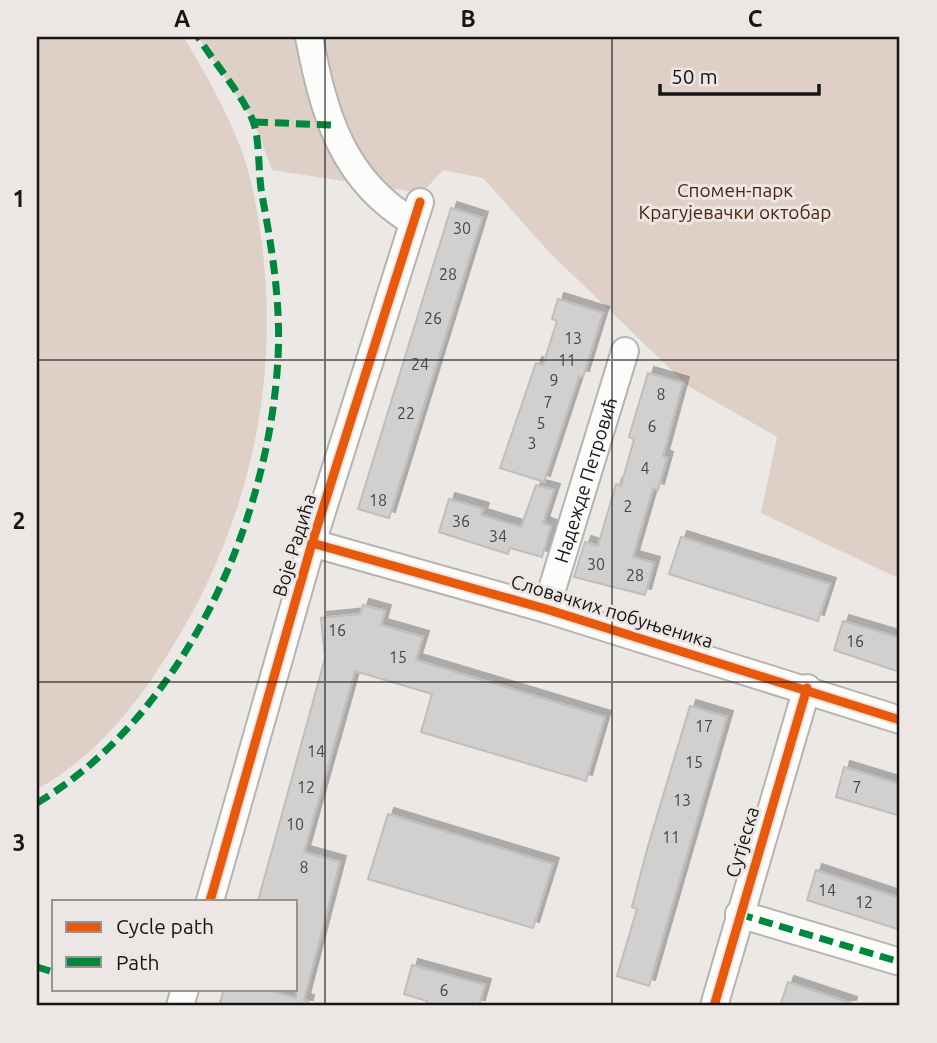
<svg xmlns="http://www.w3.org/2000/svg" width="937" height="1043" viewBox="0 0 937 1043" font-family="Ubuntu,sans-serif">
<style>
.green{fill:#decfc7}
.building{fill:#d2d0ce;stroke:#c0bebc;stroke-width:2;filter:url(#shadow)}
.lines{fill:none;stroke-linecap:round;stroke-linejoin:round}
.minor-casing{stroke:#b6b4b2;stroke-width:30}
.minor{stroke:#fcfcfb;stroke-width:26}
.quiet{stroke:#00873e;stroke-width:7;stroke-dasharray:14 7;stroke-linecap:butt}
.cycleway-casing{stroke:#ece7e5;stroke-width:13}
.cycleway{stroke:#e8590c;stroke-width:9}
.grid{fill:none;stroke:#171514;stroke-width:2;stroke-opacity:0.55}
.labels{text-anchor:middle;dominant-baseline:central;stroke-width:6;stroke-linejoin:round;paint-order:stroke}
.number-label{font-size:16px;fill:#484644}
.park-label{font-size:19px;fill:#50250b;stroke:#ece7e5}
.street-label{font-size:19px;fill:#171514;stroke:#ece7e5}
.neatline{fill:none;stroke:#171514;stroke-width:2.5}
.grid-label{font-size:23px;text-anchor:middle;font-weight:bold;fill:#171514}
</style>
<defs>
<filter id="shadow"><feDropShadow dx="6" dy="-6" stdDeviation="0" flood-color="#0004"/></filter>
</defs>
<rect width="100%" height="100%" fill="#ebe8e6"/>
<g class="green">
<path d="M 37,37 L 184,37 C 211,84 240,132 252,186 C 288,351 258,511 168,654 C 135,707 93,759 37,789 Z"/>
<polygon points="198,37 900,37 900,579 761,513 777,437 688,386 549,252 483,178 443,170 422,193 272,170 254,122"/>
</g>
<g class="building">
<polygon points="451,208 482,218 389,518 358,509"/>
<polygon points="558,299 603,313 583,377 579,376 544,482 500,468 536,363 543,365 557,321 552,319"/>
<polygon points="648,373 683,383 663,456 667,458 658,490 653,488 633,557 654,563 645,595 574,577 585,542 598,546 616,484 621,486 634,439 629,437"/>
<polygon points="536,485 554,490 543,523 551,526 542,557 510,548 508,554 439,532 449,499 483,509 481,515 521,527"/>
<polygon points="681,537 830,584 818,621 669,574"/>
<polygon points="363,605 385,611 381,625 423,637 416,660 605,717 586,781 421,732 432,694 355,671 304,852 340,862 304,1000 308,1001 307,1006 219,1006 224,989 264,989 296,998 296,901 258,901 325,658 321,618 360,614"/>
<polygon points="843,621 900,638 900,672 834,650"/>
<polygon points="690,706 727,717 649,986 617,976 637,909 632,907 648,846"/>
<polygon points="844,767 900,784 900,816 836,797"/>
<polygon points="388,814 553,864 533,928 368,879"/>
<polygon points="816,870 900,898 900,930 807,900"/>
<polygon points="412,965 485,985 479,1006 426,1006 427,1001 404,994"/>
<polygon points="788,982 851,1003 850,1006 780,1006"/>
</g>
<g class="lines">
<g class="minor-casing">
<g id="minor">
<path d="M 309,37 C 324,114 342,180 413,222"/>
<polyline points="312,543 546,609 900,720"/>
<path id="s1" d="M 546,609 L 625,351"/>
<polyline points="210,901 312,543 420,202"/>
<polyline points="739,914 900,962"/>
<polyline points="180,1006 185,989"/>
<polyline points="714,1006 807,688"/>
</g>
</g>
<use href="#minor" class="minor"/>
<g class="quiet">
<polyline points="254,122 331,125"/>
<path d="M 37,803 C 183,716 269,524 278,358 C 281,303 272,248 262,195 C 258,174 260,139 253,121 C 243,96 213,61 198,37"/>
<polyline points="739,914 900,962"/>
<polyline points="37,967 50,971"/>
</g>
<g class="cycleway-casing">
<g id="cycleway">
<polyline points="312,543 546,609 900,720"/>
<polyline points="210,901 312,543 420,202"/>
<polyline points="714,1006 807,688"/>
</g>
</g>
<use href="#cycleway" class="cycleway"/>
</g>
<path class="grid" d="M 325,37 L 325,1006M 612,37 L 612,1006M 37,360 L 900,360M 37,682 L 900,682"/>
<g class="labels">
<g class="number-label">
<text x="462" y="228">30</text>
<text x="448" y="274">28</text>
<text x="433" y="318">26</text>
<text x="573" y="338">13</text>
<text x="567" y="360">11</text>
<text x="420" y="364">24</text>
<text x="554" y="380">9</text>
<text x="661" y="394">8</text>
<text x="548" y="402">7</text>
<text x="406" y="413">22</text>
<text x="541" y="423">5</text>
<text x="652" y="426">6</text>
<text x="532" y="443">3</text>
<text x="645" y="468">4</text>
<text x="378" y="500">18</text>
<text x="628" y="506">2</text>
<text x="461" y="521">36</text>
<text x="498" y="536">34</text>
<text x="596" y="564">30</text>
<text x="635" y="575">28</text>
<text x="337" y="630">16</text>
<text x="855" y="641">16</text>
<text x="398" y="657">15</text>
<text x="704" y="726">17</text>
<text x="316" y="751">14</text>
<text x="694" y="762">15</text>
<text x="306" y="787">12</text>
<text x="857" y="787">7</text>
<text x="682" y="800">13</text>
<text x="295" y="824">10</text>
<text x="671" y="837">11</text>
<text x="304" y="867">8</text>
<text x="827" y="890">14</text>
<text x="864" y="902">12</text>
<text x="444" y="990">6</text>
</g>
<g class="park-label">
<text x="735" y="190">Спомен-парк<tspan x="735" dy="22">Крагујевачки октобар</tspan></text>
</g>
<g class="street-label">
<text stroke="none"><textPath href="#s1" startOffset="135">Надежде Петровић</textPath></text>
<text transform="translate(294 545) rotate(-73)">Воје Радића</text>
<text transform="translate(612 611) rotate(17)">Словачких побуњеника</text>
<text transform="translate(742 842) rotate(-73)">Сутјеска</text>
</g>
</g>
<rect width="937" height="1043" fill="none" stroke="#ece7e5" stroke-width="77"/>
<rect x="52" y="900" width="245" height="91" fill="#ece7e5" stroke="#979391" stroke-width="2"/>
<rect x="66" y="922" width="35" height="10" fill="#e8590c" stroke="#979391" stroke-width="2"/>
<text x="116" y="934" font-size="21" fill="#171514">Cycle path</text>
<rect x="66" y="957" width="35" height="10" fill="#00873e" stroke="#979391" stroke-width="2"/>
<text x="116" y="970" font-size="21" fill="#171514">Path</text>
<path d="M660 84v10h159v-10" fill="none" stroke="#171514" stroke-width="3.5"/>
<text x="671" y="84" font-size="21" fill="#171514" stroke="#ece7e5" stroke-width="5" paint-order="stroke">50 m</text>
<rect x="38" y="38" width="860" height="966" class="neatline"/>
<g class="grid-label">
<text x="182" y="27">A</text>
<text x="468" y="27">B</text>
<text x="755" y="27">C</text>
<text x="19" y="207">1</text>
<text x="19" y="529">2</text>
<text x="19" y="851">3</text>
</g>
</svg>
